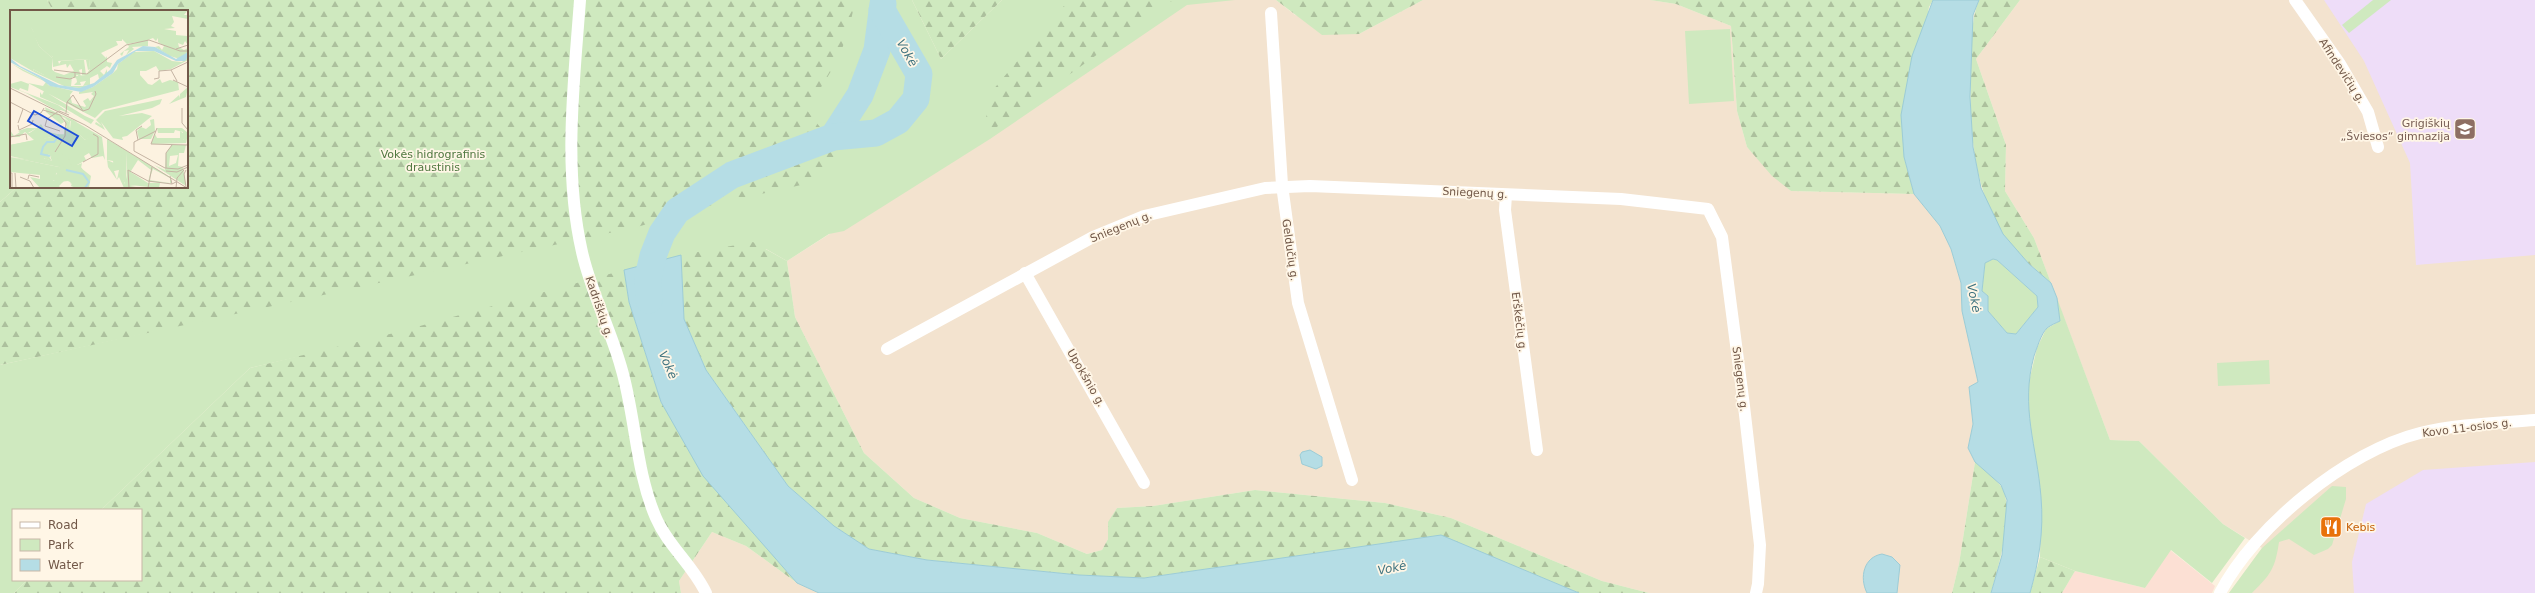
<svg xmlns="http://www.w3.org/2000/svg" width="2535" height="593" viewBox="0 0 2535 593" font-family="'DejaVu Sans',sans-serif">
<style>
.residential{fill:#f3e3cf}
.commercial{fill:#fce0d4}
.education{fill:#eeddf8}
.green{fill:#cfe9bf}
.forest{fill:url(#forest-firs)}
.water{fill:#b5dde5;stroke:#9cccd6;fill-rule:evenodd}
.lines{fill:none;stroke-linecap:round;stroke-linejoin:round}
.river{stroke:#b5dde5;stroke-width:27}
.street{stroke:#fff;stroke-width:12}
.labels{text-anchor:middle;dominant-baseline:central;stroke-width:3.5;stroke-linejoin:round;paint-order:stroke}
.street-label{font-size:11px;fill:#725848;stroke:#fff6e6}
.education-label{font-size:11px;fill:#785e54;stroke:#fff6e6;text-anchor:end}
.park-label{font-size:11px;fill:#507840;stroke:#fff6e6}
.food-label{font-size:11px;fill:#c56008;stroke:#fff6e6;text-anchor:start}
.water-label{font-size:12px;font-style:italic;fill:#3f737f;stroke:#fff6e6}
.inset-river{fill:none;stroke:#b5dde5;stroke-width:2}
.inset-road{fill:none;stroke:#c5b4a3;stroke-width:1}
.view{fill:#1d4ed8;fill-opacity:0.15;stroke:#1d4ed8;stroke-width:2}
.inset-edge{fill:none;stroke:#725848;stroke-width:2}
</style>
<defs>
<pattern id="forest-firs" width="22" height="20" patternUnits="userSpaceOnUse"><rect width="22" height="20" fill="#cfe9bf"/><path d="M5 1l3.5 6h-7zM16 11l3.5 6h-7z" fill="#acc09d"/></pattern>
</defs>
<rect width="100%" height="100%" fill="#fcf2e0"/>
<g class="residential">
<polygon points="1177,0 1276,0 1295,15 1359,34 1423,0 1650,0 1676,4 1731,26 1737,111 1747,147 1791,191 1914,194 1940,226 1951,249 1961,283 1962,311 1978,382 1969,387 1973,424 1968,448 1975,462 1959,564 1952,593 1649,593 1602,581 1451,518 1385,503 1255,490 1153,506 1117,508 1109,522 1108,539 1102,550 1087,554 1037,533 960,518 914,498 864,453 795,317 787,261 987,134"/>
<polygon points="2020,0 2535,0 2535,593 2229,593 2262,548 2223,524 2139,441 2110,440 2034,238 2005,191 2006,145 1976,59"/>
<polygon points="712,532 746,546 797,583 819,593 681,593 679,581"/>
</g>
<polygon class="commercial" points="2170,550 2215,586 2212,593 2062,593 2075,571 2145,588"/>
<g class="education">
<polygon points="2324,0 2535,0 2535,255 2416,265 2410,163 2364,61"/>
<polygon points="2535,462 2535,593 2354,593 2352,562 2366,504 2423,470"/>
</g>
<g class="green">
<polygon points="0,0 47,0 53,11 11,11 11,187 17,187 0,202"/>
<polygon points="50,0 912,0 941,59 1002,0 1235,0 1187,5 990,139 844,231 829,234 787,261 766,249 250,368 101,510 13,510 13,580 27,580 14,593 0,593 0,365 325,293 187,11"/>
<polygon points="2373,0 2391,0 2349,33 2342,25"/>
<polygon points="1730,29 1734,101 1689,104 1685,31"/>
<polygon points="1992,259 1997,260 2037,296 2038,307 2016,334 2007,333 1988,311 1988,296 1982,291 1985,263"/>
<polygon points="2057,298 2110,440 2139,441 2223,524 2245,538 2212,583 2171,550 2145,588 2075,571 2040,557 2041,497 2030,426 2027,390 2037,348 2046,329 2060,321"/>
<polygon points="2269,360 2270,384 2218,386 2217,363"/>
<path d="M 2332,486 L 2346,487 L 2346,499 L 2332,545 L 2328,549 L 2314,555 L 2289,539 L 2279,542 C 2275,569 2271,574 2252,593 L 2229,593 L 2262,548 Z"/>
</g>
<g class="forest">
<path d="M 47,0 L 855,0 C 847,48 834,70 806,109 L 843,157 L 801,185 L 712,205 L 637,227 L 0,365 L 0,202 L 17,187 L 187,187 L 187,11 L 53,11 Z"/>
<polygon points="912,0 1002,0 941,59"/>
<polygon points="1069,0 1177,0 1170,2 987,134 986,118 992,91"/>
<polygon points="1276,0 1423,0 1359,34 1322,35"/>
<polygon points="1650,0 1933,0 1929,7 1904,157 1914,194 1791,191 1772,176 1747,147 1737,111 1731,26 1676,4"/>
<path d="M 1979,0 L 2020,0 L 1976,59 L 2006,145 L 2005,191 L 2034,238 L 2051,283 C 2034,268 2014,252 2002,233 C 1972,183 1969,125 1971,69 C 1972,45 1970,22 1979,0 Z"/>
<polygon points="753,242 787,261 795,317 864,453 914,498 960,518 1037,533 1087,554 1102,550 1108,539 1108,522 1117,508 1153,506 1255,490 1385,503 1451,518 1602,581 1649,593 1579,593 1441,536 1144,578 1079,575 927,560 869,549 834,526 788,486 706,370 684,319 681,255"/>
<polygon points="624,270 629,302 661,402 752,530 797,583 746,546 712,532 679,581 681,593 14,593 27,580 141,580 141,510 101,510 250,368 398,332"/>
<path d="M 1975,462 C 1983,469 1993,476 2000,485 C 2017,506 1998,568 1991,593 L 1952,593 L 1959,564 Z"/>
<polygon points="2040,557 2075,571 2062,593 2030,593"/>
</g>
<g class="water">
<path d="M 1933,0 L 1979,0 L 1973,15 L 1970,97 L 1973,147 L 1981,188 L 2003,234 L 2029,264 L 2051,283 L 2057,298 L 2060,321 C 2056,323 2051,325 2047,328 C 2041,334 2037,348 2034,356 C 2020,408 2037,446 2041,497 C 2044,531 2039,561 2030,593 L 1991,593 L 2002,555 L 2007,500 L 2001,485 L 1975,462 L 1968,448 L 1973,424 L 1969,387 L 1978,382 L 1962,311 L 1961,283 L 1951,249 L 1940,226 L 1914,194 L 1904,157 L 1901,115 L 1912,56 ZM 1993,259 L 1997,260 L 2037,296 L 2038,307 L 2016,334 L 2007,333 L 1988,311 L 1988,296 L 1982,291 L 1985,263 Z"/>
<polygon points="681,255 684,319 706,370 788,486 834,526 869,549 927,560 1079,575 1144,578 1441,535 1579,593 819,593 797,583 703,476 661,402 629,302 624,270"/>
<polygon points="1310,450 1322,457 1322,466 1316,469 1302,464 1300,455 1302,452"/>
<path d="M 1882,554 L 1892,557 L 1900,565 L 1897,593 L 1867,593 C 1859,577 1864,557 1882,554 Z"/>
</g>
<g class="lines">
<g class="river">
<polyline points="833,137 860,95 877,50 883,4"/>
<polyline points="649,300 648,277 653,256 662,233 677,211 732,175 833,137 876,133 898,121 916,99 919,74 882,10"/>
</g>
<g class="street">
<path d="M 580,0 C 574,83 563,169 582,252 C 591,292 610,328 621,367 C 636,417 635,469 656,518 C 668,546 693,565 706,593"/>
<polyline points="2295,0 2340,64 2368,112 2378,147"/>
<polyline points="1271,13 1282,185 1298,303 1352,480"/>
<polyline points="1506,195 1505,210 1537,450"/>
<polyline points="1025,273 1144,483"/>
<polyline points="887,349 1093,237 1144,216 1265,188 1310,186 1621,199 1708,209 1722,237 1744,406 1760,545 1758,584 1756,593"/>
<path d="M 2220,593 C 2254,527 2347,451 2420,433 C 2457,424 2497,423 2535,420"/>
</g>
</g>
<defs>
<g id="school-square" transform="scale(1.15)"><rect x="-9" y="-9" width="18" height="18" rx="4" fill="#8d6e63" stroke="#fff6e6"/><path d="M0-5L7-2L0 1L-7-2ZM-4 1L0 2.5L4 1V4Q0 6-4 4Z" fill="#fff"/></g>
<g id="restaurant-square" transform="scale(1.15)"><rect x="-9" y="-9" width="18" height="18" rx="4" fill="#e8710a" stroke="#fff6e6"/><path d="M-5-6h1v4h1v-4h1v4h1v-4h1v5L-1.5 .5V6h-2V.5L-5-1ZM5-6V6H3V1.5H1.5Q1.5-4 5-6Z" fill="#fff"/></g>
</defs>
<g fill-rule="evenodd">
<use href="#school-square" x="2465" y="129"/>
<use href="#restaurant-square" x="2331" y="527"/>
</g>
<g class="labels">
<g class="street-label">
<text transform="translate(2342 71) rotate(57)">Afindevičių g.</text>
<text transform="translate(1475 193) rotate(3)">Sniegenų g.</text>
<text transform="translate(1121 227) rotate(-22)">Sniegenų g.</text>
<text transform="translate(1290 250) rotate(82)">Geldučių g.</text>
<text transform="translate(599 307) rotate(71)">Kadriškių g.</text>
<text transform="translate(1519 322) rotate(83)">Erškėčių g.</text>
<text transform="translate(1086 378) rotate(60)">Upokšnio g.</text>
<text transform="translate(1740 379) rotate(83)">Sniegenų g.</text>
<text transform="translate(2467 428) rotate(-7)">Kovo 11-osios g.</text>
</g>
<g class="education-label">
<text x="2450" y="123">Grigiškių<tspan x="2450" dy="13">„Šviesos“ gimnazija</tspan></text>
</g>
<g class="park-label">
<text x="433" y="154">Vokės hidrografinis<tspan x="433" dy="13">draustinis</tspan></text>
</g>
<g class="food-label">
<text x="2346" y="527">Kebis</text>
</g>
<g class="water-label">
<text transform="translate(907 53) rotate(60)">Vokė</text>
<text transform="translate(1974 298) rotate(78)">Vokė</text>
<text transform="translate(668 365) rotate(66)">Vokė</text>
<text transform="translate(1392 568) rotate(-11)">Vokė</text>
</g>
</g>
<g transform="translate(10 10)">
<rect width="178" height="178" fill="#fcf2e0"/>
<path d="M 20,17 L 43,47 L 47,47 L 49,54 L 51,51 L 79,49 L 80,59 L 78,60 L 76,50 L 74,50 L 76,65 L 72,65 L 72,59 L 69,60 L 72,70 L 69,71 L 68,65 L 66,65 L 68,69 L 62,67 L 61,76 L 79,76 L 69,78 L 54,76 L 24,62 L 23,59 L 34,65 L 42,65 L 40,58 L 45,62 L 54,65 L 64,61 L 60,54 L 57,58 L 56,54 L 43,57 L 42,48 L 29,36 ZM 35,97 L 47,103 L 68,112 L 60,111 L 60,119 L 59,112 L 55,108 L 51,106 L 54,112 L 51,114 L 36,102 ZM 27,118 L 18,123 L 70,125 L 75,130 L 85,123 L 92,127 L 95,150 L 93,146 L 82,148 L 79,143 L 74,146 L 76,150 L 67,155 L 72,158 L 78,178 L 66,178 L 61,176 L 62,173 L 58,171 L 49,172 L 37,169 L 47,164 L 46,162 L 50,162 L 49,157 L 0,147 L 36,152 L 33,150 L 35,148 L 42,151 L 40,146 L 42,147 L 39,145 L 46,126 L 9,135 L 0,135 L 24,130 L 15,122 L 9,127 L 0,127 L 7,127 L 16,119 ZM 170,121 L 173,123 L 173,130 L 178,124 L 176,133 L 141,134 L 145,124 L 147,128 L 170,128 ZM 97,129 L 160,167 L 162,173 L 138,172 L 141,160 L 128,150 L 121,161 L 120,175 L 126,176 L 114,178 L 109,167 L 107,170 L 109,160 L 104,161 L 103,151 L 97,150 ZM 117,142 L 117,165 L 115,174 L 112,166 L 112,143 ZM 143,159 L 160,168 L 160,173 L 139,170 ZM 162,135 L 176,135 L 174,143 L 169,143 L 168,156 L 173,157 L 176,176 L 144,155 L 155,160 L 156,143 ZM 168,145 L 166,153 L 159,156 L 160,146 Z" fill="#cfe9bf" fill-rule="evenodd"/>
<path d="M 0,0 L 178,0 L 174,5 L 178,5 L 178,9 L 162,6 L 164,12 L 161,16 L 165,18 L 154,19 L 166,21 L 166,25 L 177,26 L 178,23 L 178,35 L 175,31 L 173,35 L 168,33 L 169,37 L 174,40 L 178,38 L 178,42 L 170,49 L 160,46 L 145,37 L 149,36 L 152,40 L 154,36 L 148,32 L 148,28 L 146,31 L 143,28 L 138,30 L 138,36 L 122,37 L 124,39 L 116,45 L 119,40 L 114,41 L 112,46 L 110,44 L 119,37 L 118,35 L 128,32 L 117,34 L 112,29 L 112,31 L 106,31 L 108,35 L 91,43 L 96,48 L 97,46 L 97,52 L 102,53 L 100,58 L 97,56 L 90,61 L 94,65 L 97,59 L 97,63 L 89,69 L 88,64 L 80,68 L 80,75 L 73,76 L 76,71 L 70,72 L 71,75 L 64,75 L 67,72 L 66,66 L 76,65 L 80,59 L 79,49 L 48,51 L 30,36 L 21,17 L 29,36 L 42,48 L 42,65 L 34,65 L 23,59 L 24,62 L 0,48 ZM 144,41 L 162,51 L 172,52 L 178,46 L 178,50 L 161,59 L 149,61 L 146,56 L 136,61 L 130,61 L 130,65 L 138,74 L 142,75 L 150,69 L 152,73 L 160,70 L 168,72 L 169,80 L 93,100 L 85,108 L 18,73 L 33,76 L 36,72 L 13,61 L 2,54 L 30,68 L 37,72 L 38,75 L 63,81 L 60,85 L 62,93 L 75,97 L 76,96 L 73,91 L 78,88 L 80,91 L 84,86 L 81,84 L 83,82 L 69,84 L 69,82 L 83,77 L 103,63 L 107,59 L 108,54 L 124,42 ZM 11,71 L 19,74 L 18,81 L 10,78 L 9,80 L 48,95 L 61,104 L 51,100 L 47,101 L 16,83 L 0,77 L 0,74 ZM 178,77 L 176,87 L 159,94 L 169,85 L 170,88 L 170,84 ZM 34,81 L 75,106 L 84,110 L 81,114 L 51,96 L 30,87 L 30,82 L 32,85 ZM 152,89 L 150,94 L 142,98 L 109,106 L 132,103 L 142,106 L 117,126 L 112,127 L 113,130 L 102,128 L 103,128 L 91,112 L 95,120 L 85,114 L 86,112 L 92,116 L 86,110 L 95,101 ZM 53,108 L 59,112 L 60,119 L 61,109 L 85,123 L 85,125 L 75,130 L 70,125 L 62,127 L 54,125 L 54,118 L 57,117 ZM 144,109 L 145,121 L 141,129 L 129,129 L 127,121 L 131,117 L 136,119 L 141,115 L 140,110 ZM 31,114 L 35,121 L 47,124 L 26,129 L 18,124 L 27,118 L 19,120 L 17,119 L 9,127 L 0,127 L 0,120 L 4,126 L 10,122 L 8,121 L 17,118 L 27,118 ZM 147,118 L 172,118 L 178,123 L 178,126 L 173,130 L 173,122 L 165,120 L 164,123 L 148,123 ZM 50,125 L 71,131 L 62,133 L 61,138 L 56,141 L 48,139 L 38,145 L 42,151 L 34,148 L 37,154 L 0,146 L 0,135 L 47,126 L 47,128 ZM 111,139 L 117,141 L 116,175 L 112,168 ZM 49,142 L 58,147 L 62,157 L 72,153 L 71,158 L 81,166 L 79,178 L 71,178 L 60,173 L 63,170 L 66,173 L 71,172 L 69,169 L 60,168 L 44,148 L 47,148 L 56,160 L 58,161 L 48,148 ZM 96,142 L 97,150 L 104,153 L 104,160 L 108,159 L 104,161 L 107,170 L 98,157 ZM 0,147 L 49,157 L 54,166 L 49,167 L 51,164 L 47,162 L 43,171 L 54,171 L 49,176 L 51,178 L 30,178 L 20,167 L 30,169 L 30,165 L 0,162 ZM 119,161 L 138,173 L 150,173 L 149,178 L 120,175 Z" fill="#cfe9bf"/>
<path d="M 133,36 L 145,37 L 166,49 L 178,42 L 178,46 L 175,51 L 166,51 L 144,41 L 126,41 L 108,54 L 103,63 L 83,77 L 71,82 L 40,76 L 30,68 L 0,52 L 0,48 L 10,56 L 49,75 L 69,78 L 84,73 L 100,60 L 107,50 Z" fill="#b5dde5"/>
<path class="inset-river" d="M 40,146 L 31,144 L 33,137 L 37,132 L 44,132 L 49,125M 56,160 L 73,164 L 79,172 L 75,178"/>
<path class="inset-road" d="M 166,39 L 178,35M 44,60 L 77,64 L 116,35 L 139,30 L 170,41 L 178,41M 161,60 L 178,52M 46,67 L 60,69 L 65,67 L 65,63M 144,69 L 149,68 L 149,61 L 161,60 L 167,71M 163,70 L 178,77M 0,78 L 75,115 L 177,178M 0,92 L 25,105 L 31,103 L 34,98M 57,92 L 63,85 L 73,101M 172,98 L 172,113 L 178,120M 33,100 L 50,105 L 56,113 L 55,126 L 45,142M 56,103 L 57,92 L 73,101 L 79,99 L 86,84 L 85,81M 8,113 L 13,99M 8,115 L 9,120 L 22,114 L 23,110M 147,118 L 141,134 L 178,135M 50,121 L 35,116 L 37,109 L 49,101 L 59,105M 146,121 L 124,132 L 124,141 L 155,158 L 168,159 L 178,155M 0,127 L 16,124 L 17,130M 128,130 L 126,120 L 132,116M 73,152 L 88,144 L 88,127 L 83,124M 156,158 L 156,143 L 162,135M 176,160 L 174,164 L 176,177M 156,161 L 167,162 L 178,157M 0,163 L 2,163 L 2,178M 5,163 L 6,178M 160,166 L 162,174 L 166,172M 10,167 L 20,171 L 24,178M 18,169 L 19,165 L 29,167M 138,171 L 162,174M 119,178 L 118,160 L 138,171M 138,178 L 142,157M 166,178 L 167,168 L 174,160"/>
<path class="view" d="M 24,101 L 68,126 L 62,136 L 18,111 Z"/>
<rect width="178" height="178" class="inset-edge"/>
</g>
<rect x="12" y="509" width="130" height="72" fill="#fff6e6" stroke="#c7b7a7"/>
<rect x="20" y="522" width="20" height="6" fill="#ffffff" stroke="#c7b7a7"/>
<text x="48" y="529" font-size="12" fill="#725848">Road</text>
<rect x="20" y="539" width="20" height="12" fill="#cfe9bf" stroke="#c7b7a7"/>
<text x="48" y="549" font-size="12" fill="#725848">Park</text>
<rect x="20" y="559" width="20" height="12" fill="#b5dde5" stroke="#c7b7a7"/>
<text x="48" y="569" font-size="12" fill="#725848">Water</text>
</svg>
